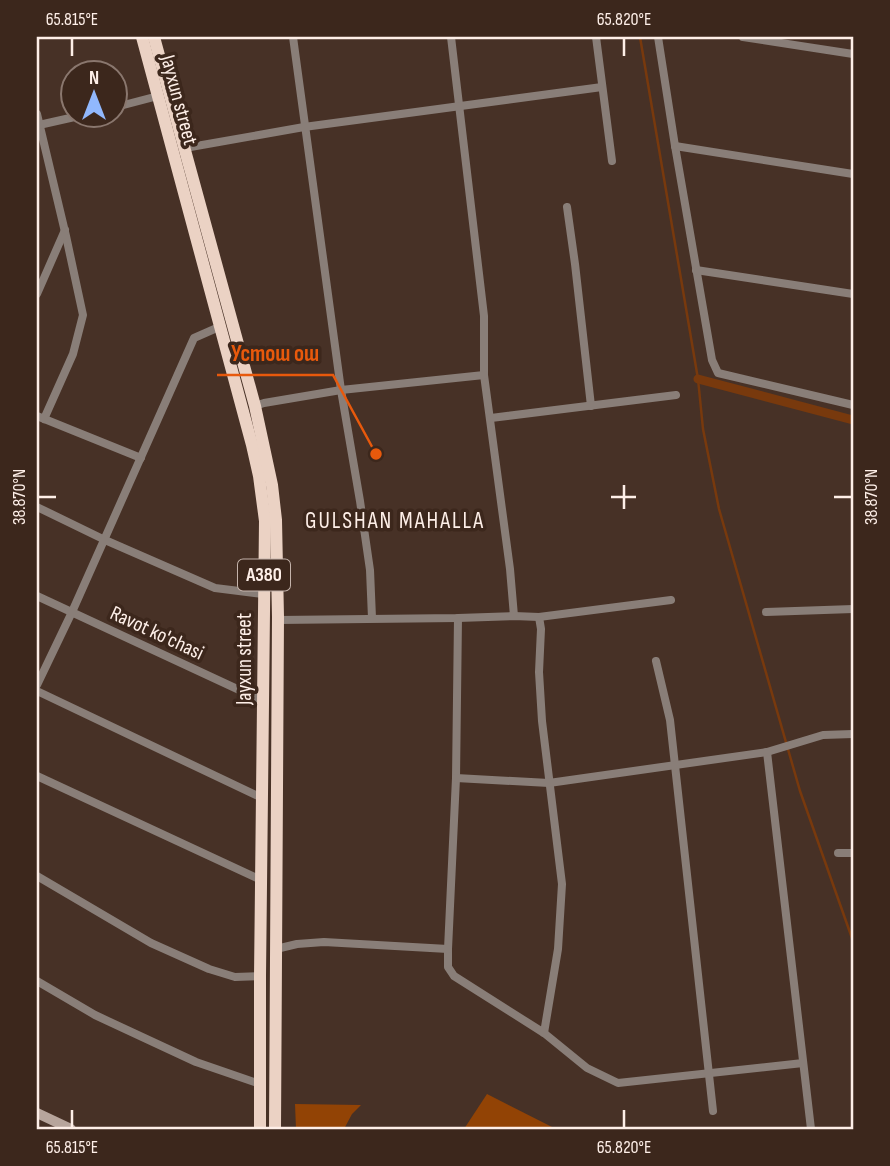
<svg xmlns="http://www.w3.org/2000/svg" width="890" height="1166" viewBox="0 0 890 1166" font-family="'Sofia Sans Condensed',sans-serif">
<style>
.green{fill:#924305}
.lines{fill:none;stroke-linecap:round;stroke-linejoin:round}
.stream{stroke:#78390d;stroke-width:2.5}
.canal{stroke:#78390d;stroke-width:9}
.minor{stroke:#897e78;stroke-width:8}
.secondary{stroke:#b7a59c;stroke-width:10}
.trunk{stroke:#ebd2c4;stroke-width:12}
.ticks{fill:none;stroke:#feefe8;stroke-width:2.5}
.labels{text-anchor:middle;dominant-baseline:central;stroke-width:7;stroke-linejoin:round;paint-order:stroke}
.shield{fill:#3c271c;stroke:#c4b3ab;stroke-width:2}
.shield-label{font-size:19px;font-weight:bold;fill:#feefe8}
.street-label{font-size:21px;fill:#feefe8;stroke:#3c271c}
.neighbourhood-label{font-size:23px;letter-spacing:2px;fill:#feefe8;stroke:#3c271c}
.leader{fill:none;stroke:#e8590c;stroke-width:2.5}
.callout-dot{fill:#e8590c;stroke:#3c271c;stroke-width:2.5}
.callout-label{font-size:23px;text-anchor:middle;font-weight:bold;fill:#e8590c;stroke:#3c271c;stroke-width:7;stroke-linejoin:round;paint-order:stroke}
.neatline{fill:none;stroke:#feefe8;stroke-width:2.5}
.ticks-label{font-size:18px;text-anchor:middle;fill:#feefe8}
</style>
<rect width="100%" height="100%" fill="#473126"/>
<g class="green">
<polygon points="487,1094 556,1129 464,1129"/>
<polygon points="295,1104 361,1105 352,1114 344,1129 296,1129"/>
</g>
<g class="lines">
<polyline class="stream" points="640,37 698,379 703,429 719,509 800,791 853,941"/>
<polyline class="canal" points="698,379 853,420"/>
<g class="minor">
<polyline points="293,37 341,390 360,501 370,570 372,618"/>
<polyline points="451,37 484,316 484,375 510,569 514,616"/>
<polyline points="596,37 612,161"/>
<polyline points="658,37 675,146 712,360 718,373 853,405"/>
<polyline points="743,37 853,54"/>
<polyline points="116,107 158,96"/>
<polyline points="37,114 66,236 83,315 73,354 44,419"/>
<polyline points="39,125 79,116"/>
<polyline points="675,146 853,174"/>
<polyline points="185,148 304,127 602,87"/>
<polyline points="567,207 575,264 591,406"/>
<polyline points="696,270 853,294"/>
<polyline points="37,294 65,230"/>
<polyline points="255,406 264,403 341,390 484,375"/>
<polyline points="37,416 141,458"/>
<polyline points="491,418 676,395"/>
<polyline points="37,507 105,540 215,588 263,594"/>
<polyline points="37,596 263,701"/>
<polyline points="766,612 853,609"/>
<polyline points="539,617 541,629 539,672 542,721 562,884 558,949 544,1033"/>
<polyline points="458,618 456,778 448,949 448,967 454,976 544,1033 587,1068 618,1083 803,1063"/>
<polyline points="278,620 458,618 514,616 539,617 671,600"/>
<polyline points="656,661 670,720 713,1111"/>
<polyline points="37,685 72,612 194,338 219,327"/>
<polyline points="37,691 262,798"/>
<polyline points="767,752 811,1129"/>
<polyline points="37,776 261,880"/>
<polyline points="456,778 549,783 767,752 823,735 853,734"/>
<polyline points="838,853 853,853"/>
<polyline points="37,876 151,943 209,969 235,977 260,976"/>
<polyline points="276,949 297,944 324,942 448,949"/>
<polyline points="37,981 95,1015 196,1062 260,1084"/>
</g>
<polyline class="secondary" points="37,1113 71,1129"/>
<g class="trunk">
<polyline points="142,37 252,445 259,476 265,521 260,976 260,1129"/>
<polyline points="154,37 255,406 272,485 276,520 278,617 275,1129"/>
</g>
</g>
<path class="ticks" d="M 72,38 L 72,56M 624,38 L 624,56M 624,485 L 624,509M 38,497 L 56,497M 611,497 L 636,497M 834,497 L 852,497M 72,1110 L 72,1128M 624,1110 L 624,1128"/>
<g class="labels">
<rect class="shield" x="238" y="559.5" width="52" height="31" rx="5"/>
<g class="shield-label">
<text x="264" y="575">A380</text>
</g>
<g class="street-label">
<text transform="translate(179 100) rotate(75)">Jayxun street</text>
<text transform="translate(157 633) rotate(25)">Ravot ko'chasi</text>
<text transform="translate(244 659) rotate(-90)">Jayxun street</text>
</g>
<g class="neighbourhood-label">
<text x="395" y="521">GULSHAN MAHALLA</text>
</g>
</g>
<path class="leader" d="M376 454L333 375H217"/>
<circle class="callout-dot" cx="376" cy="454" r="7"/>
<g class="callout-label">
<text x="275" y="361">Устош ош</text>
</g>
<rect width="890" height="1166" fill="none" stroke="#3c271c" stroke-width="77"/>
<g transform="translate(94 94)"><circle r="33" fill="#3c271c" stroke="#8a776e" stroke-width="2"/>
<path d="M0-5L12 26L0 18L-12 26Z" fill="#91b8fd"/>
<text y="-10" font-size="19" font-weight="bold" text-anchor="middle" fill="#feefe8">N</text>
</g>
<rect x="38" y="38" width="814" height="1090" class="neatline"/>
<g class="ticks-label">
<text x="72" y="25">65.815°E</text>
<text x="624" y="25">65.820°E</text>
<text transform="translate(19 497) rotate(-90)" y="6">38.870°N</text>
<text transform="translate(871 497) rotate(-90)" y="6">38.870°N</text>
<text x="72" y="1153">65.815°E</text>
<text x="624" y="1153">65.820°E</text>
</g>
</svg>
